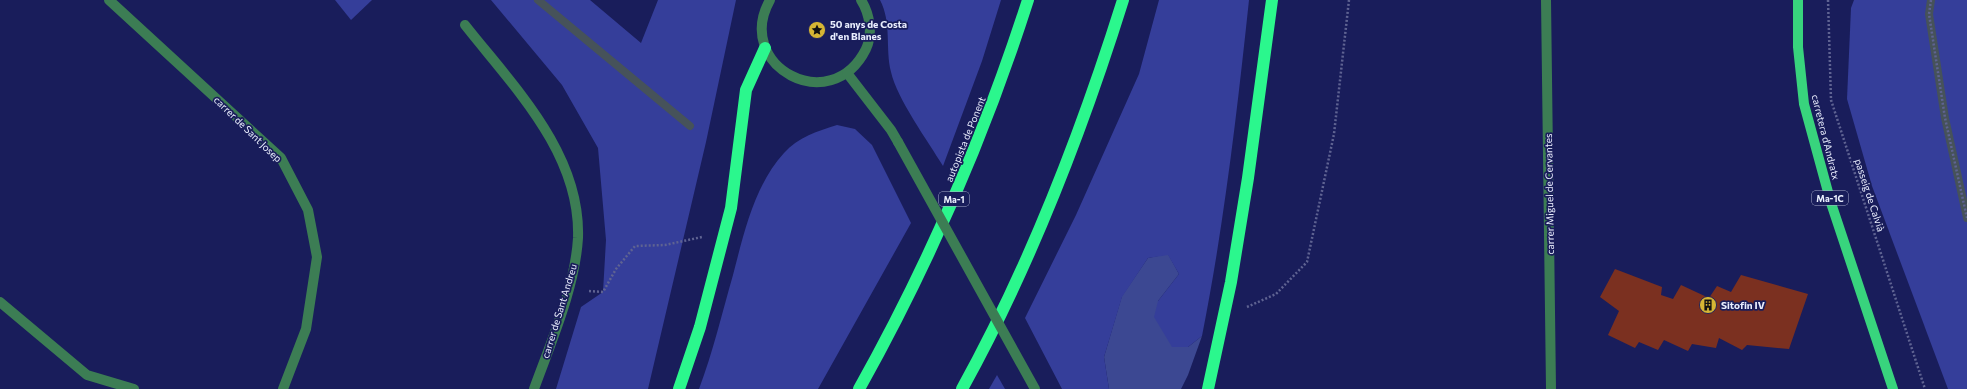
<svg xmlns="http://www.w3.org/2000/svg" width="1967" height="389" viewBox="0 0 1967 389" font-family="Commissioner,sans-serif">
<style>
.green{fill:#3c4892}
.forest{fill:#353e9a}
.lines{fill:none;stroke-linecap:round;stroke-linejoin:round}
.stream{stroke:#46525a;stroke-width:8}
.building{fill:#7b3020}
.path{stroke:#5f6392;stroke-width:2.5;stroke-dasharray:2 2;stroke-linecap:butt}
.minor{stroke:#3c7d54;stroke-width:10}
.major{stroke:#38d47d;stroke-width:10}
.highway{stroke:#2bf78d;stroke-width:12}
.minor-bridge{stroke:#3c7d54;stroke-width:10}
.labels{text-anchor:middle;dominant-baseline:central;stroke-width:3.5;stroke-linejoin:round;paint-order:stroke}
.shield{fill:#191d5b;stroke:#abafcd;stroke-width:1}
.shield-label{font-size:9px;font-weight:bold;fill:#eaeefe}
.poi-label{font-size:10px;font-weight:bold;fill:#eaeefe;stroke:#191d5b;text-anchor:start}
.street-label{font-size:10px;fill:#eaeefe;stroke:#191d5b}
</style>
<rect width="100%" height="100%" fill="#191d5b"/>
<polygon class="green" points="1168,254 1179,274 1158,301 1188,347 1202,336 1188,375 1181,389 1109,389 1104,357 1122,296 1148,258"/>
<g class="forest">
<polygon points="335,0 372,0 351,20"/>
<polygon points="491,0 590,0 641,43 658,0 736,0 706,142 648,389 556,389 581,307 603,292 606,240 598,148 562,85"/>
<path d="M 880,0 L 1001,0 L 982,61 L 943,166 C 928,141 897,99 891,72 C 885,48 892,23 880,0 Z"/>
<path d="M 1159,0 L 1249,0 C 1237,113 1224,225 1202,336 L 1188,347 L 1172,347 L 1154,317 L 1158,301 L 1179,274 L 1168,255 L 1148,258 L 1122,297 L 1104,357 L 1109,389 L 1062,389 L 1025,318 L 1076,215 L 1139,74 Z"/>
<polygon points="1854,0 1967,0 1967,389 1948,389 1872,186 1847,99 1851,8"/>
<path d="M 837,125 L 855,129 L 872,145 L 911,223 L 818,389 L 699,389 C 713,352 722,313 733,275 C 744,233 754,186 784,153 C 798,137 818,131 837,125 Z"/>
<polygon points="997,375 1005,389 989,389"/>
</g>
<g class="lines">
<g class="stream">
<polyline points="538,0 690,126"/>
<polyline points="1931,0 1929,14 1945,118 1967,218"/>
</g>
</g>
<polygon class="building" points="1615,269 1662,287 1661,295 1673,299 1681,285 1709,298 1717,286 1731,292 1741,275 1808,294 1789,349 1747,345 1742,350 1719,338 1716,348 1692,344 1688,351 1664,340 1658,350 1639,342 1635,348 1608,335 1619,311 1600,297"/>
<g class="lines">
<g class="path">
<polyline points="1828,0 1831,100 1925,389"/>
<polyline points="1931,0 1929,14 1945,118 1967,218"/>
<polyline points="589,291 603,292 616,269 635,246 665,245 702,237"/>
<polyline points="1247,307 1276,294 1307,262 1334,134 1349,0"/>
</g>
<g class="minor">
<polyline points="109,0 281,158 308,210 317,257 306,329 283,389"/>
<path d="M 770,0 C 733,66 831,119 866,49 C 873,34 870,14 861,0"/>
<polyline points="1546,0 1551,389"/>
<path d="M 465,25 C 513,86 581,153 578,238 C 575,288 551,342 534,389"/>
<polyline points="847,73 891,130 898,142"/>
<polyline points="0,302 87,375 134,389"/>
</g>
<polyline class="major" points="1798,0 1798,47 1804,104 1831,203 1893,389"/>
<g class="highway">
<polyline points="679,389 700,327 731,208 746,90 765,48"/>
<path d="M 859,389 C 929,264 984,137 1028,0"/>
<path d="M 962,389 C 1030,266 1081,134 1123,0"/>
<polyline points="1208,389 1231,282 1248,178 1272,0"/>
</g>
<polyline class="minor-bridge" points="898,142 1035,389"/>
</g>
<defs>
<g id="sight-disc" transform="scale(0.9)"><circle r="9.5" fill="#d6b534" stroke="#191d5b"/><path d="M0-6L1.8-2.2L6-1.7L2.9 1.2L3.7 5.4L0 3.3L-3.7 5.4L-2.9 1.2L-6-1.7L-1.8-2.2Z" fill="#111"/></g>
<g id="building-disc" transform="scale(0.9)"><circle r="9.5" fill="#d6b534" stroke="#191d5b"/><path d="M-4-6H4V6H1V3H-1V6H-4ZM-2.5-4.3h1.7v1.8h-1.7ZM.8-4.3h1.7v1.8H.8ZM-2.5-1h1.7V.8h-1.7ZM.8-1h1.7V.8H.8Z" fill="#111"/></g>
</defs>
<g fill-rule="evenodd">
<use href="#sight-disc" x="817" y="30"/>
<use href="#building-disc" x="1708" y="305"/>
</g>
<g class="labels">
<g class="shield">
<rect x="1812" y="191" width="36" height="14" rx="3"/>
<rect x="939" y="192" width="30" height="14" rx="3"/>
</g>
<g class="shield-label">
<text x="1830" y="198">Ma-1C</text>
<text x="954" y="199">Ma-1</text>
</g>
<g class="poi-label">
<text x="830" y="24">50 anys de Costa<tspan x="830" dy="12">d'en Blanes</tspan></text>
<text x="1721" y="305">Sitofin IV</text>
</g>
<g class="street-label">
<text transform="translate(248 129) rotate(44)">carrer de Sant Josep</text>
<text transform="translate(1826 137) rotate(76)">carretera d'Andratx</text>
<text transform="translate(965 139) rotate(-68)">autopista de Ponent</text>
<text transform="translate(1549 194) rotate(-91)">carrer Miguel de Cervantes</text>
<text transform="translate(1870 195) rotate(72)">passeig de Calvià</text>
<text transform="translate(559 311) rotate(-73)">carrer de Sant Andreu</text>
</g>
</g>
</svg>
